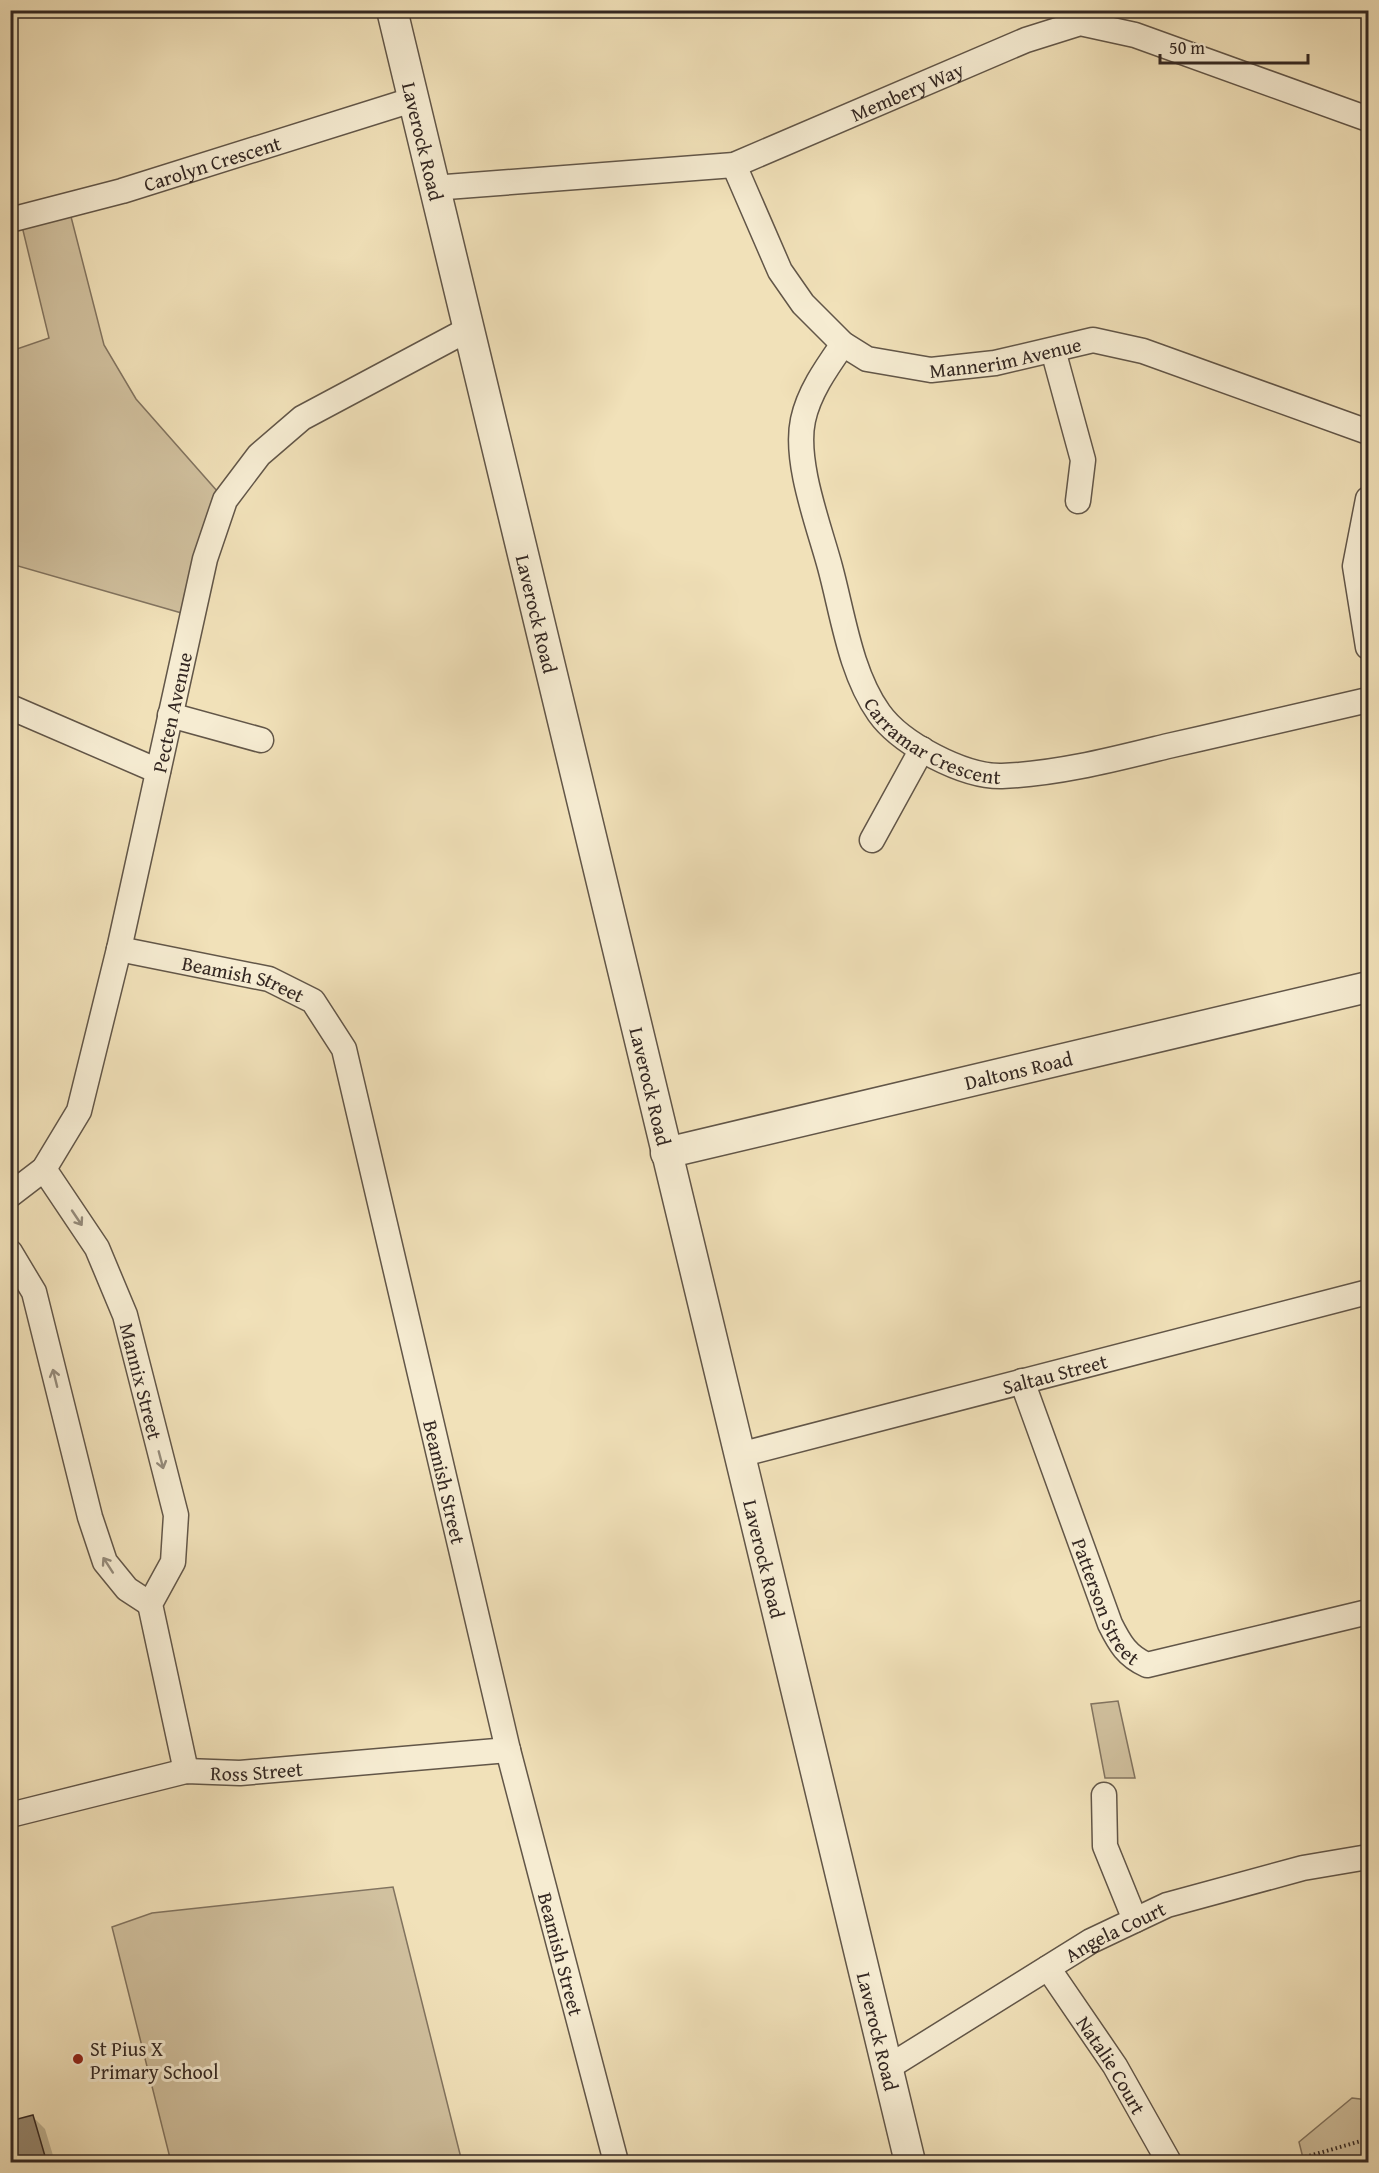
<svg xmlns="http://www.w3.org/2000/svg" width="1379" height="2173" viewBox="0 0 1379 2173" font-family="'Gentium Book Plus',serif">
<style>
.green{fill:#d1c19f;stroke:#827460;stroke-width:1.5}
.shadow{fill:#0003}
.building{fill:#968871;stroke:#332722;stroke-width:1.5}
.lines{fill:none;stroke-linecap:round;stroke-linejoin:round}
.minor-casing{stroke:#625648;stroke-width:27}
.tertiary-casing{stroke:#625648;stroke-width:33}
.path{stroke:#332722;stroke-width:4;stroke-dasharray:1.5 3;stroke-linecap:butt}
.minor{stroke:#f6ecd2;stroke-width:24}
.tertiary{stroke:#f6ecd2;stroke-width:30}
.oneway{stroke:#948a7a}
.poi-dot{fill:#8f2418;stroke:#f6ecd2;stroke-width:2}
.labels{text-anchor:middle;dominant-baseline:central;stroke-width:6;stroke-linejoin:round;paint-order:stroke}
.street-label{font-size:20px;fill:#332722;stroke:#f6ecd2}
.poi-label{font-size:20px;fill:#332722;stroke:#f6ecd2;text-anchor:start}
</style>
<rect width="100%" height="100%" fill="#f1e1b9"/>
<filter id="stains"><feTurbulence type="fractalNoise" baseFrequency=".00333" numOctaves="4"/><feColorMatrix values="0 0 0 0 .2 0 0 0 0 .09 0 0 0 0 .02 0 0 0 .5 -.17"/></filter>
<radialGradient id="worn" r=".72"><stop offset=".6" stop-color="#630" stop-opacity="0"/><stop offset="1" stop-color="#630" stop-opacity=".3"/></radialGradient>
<g class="green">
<polygon points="68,205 104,345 136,399 225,500 192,616 11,564 11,351 49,338 20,218"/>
<polygon points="1118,1701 1135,1778 1105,1778 1091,1704"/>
<polygon points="393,1887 462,2162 171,2162 112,1927 152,1913"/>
<polygon points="1352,2098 1368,2100 1368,2162 1304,2162 1299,2142"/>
</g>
<polygon class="shadow" points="32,2116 45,2129 55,2162 10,2162"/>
<polygon class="building" points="33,2115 47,2163 10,2163 10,2121"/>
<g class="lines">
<g class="minor-casing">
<g id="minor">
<path id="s1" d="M 734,165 L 780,271 L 803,304 L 843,344 L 867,359 L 931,370 L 995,363 L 1093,340 L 1143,351 L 1368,432"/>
<path id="s2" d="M 433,188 L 734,165 L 1026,40 L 1080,23 L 1135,35 L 1368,119"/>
<path id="s3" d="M 10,220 L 122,191 L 412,100"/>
<path id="s4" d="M 843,344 C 827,367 809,392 803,420 C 794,462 819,526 830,567 C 843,615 850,672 879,713 C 901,744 964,777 1002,776 C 1058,774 1115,759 1168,746 C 1235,731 1302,715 1368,700"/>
<polyline points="1053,350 1083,460 1078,501"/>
<polyline points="1368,499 1355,566 1368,647"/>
<polyline points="10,707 158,771"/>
<polyline points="170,715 261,740"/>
<polyline points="872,840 922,749"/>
<path id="s5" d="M 119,949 L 269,979 L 313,1001 L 344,1049 L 508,1750 L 616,2162"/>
<path id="s6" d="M 44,1169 L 97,1248 L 125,1315 L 176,1515 L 173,1562 L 150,1604 L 186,1771"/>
<path id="s7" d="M 10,1195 L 44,1169 L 79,1111 L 119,949 L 205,559 L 225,500 L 259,455 L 302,418 L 467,330"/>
<polyline points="10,1252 34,1292 90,1517 105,1562 127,1589 150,1604"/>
<path id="s8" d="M 1022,1381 L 1110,1624 C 1120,1644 1127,1656 1147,1665 L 1368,1612"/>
<path id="s9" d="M 739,1455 L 1368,1292"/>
<polyline points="1104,1795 1105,1846 1135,1920"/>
<path id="s10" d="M 10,1815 L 186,1771 L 240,1773 L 508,1750"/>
<path id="s11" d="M 1048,1968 L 1115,2066 L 1169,2162"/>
<path id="s12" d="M 887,2068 L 1091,1941 L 1167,1905 L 1303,1868 L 1368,1857"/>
</g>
</g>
<g class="tertiary-casing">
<g id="tertiary">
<path id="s13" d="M 392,10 L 910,2162"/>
<path id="s14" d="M 666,1153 L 1368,987"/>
</g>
</g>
<polyline class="path" points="1288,2162 1368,2139"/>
<use href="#minor" class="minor"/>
<use href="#tertiary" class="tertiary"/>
</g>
<defs><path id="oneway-shaft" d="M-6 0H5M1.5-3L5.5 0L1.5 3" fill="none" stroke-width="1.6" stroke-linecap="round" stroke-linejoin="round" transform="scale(1.5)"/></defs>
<g class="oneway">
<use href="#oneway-shaft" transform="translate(77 1218) rotate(56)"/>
<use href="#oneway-shaft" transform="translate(55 1378) rotate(-104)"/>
<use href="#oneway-shaft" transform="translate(161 1460) rotate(75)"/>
<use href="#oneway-shaft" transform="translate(108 1565) rotate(-123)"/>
</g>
<circle class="poi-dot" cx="78" cy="2059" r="6"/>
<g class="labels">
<g class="street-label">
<text stroke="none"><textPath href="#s2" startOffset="490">Membery Way</textPath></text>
<text stroke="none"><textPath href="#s13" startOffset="135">Laverock Road</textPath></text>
<text stroke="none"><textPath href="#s3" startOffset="210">Carolyn Crescent</textPath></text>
<text stroke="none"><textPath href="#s1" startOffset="381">Mannerim Avenue</textPath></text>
<text stroke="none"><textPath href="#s13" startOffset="621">Laverock Road</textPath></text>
<text stroke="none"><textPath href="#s7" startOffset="520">Pecten Avenue</textPath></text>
<text stroke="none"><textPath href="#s4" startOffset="454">Carramar Crescent</textPath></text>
<text stroke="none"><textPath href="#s5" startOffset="128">Beamish Street</textPath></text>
<text stroke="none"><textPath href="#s14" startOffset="362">Daltons Road</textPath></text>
<text stroke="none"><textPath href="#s13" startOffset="1107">Laverock Road</textPath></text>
<text stroke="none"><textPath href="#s9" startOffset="326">Saltau Street</textPath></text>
<text stroke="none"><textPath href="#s6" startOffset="236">Mannix Street</textPath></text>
<text stroke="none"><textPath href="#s5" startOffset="704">Beamish Street</textPath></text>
<text stroke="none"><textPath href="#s13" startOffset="1593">Laverock Road</textPath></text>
<text stroke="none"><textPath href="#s8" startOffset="236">Patterson Street</textPath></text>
<text stroke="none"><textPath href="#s10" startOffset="252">Ross Street</textPath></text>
<text stroke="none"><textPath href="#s12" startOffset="266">Angela Court</textPath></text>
<text stroke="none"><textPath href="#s5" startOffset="1190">Beamish Street</textPath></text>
<text stroke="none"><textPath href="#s13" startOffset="2079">Laverock Road</textPath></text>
<text stroke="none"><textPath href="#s11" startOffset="116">Natalie Court</textPath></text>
</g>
<g class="poi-label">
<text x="90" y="2048">St Pius X<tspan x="90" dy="23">Primary School</tspan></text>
</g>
</g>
<rect width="1379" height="2173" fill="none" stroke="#f1e1b9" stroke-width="36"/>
<rect x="12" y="12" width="1355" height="2149" fill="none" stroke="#332722" stroke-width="3"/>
<rect x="18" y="18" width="1343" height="2137" fill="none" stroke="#332722" stroke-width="1.5"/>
<path d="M1160 54v9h148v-9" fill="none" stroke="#332722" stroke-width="3"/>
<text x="1169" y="54" font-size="18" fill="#332722" stroke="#f6ecd2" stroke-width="4.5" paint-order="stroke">50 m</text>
<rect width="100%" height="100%" filter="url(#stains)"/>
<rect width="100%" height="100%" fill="url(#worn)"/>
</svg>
